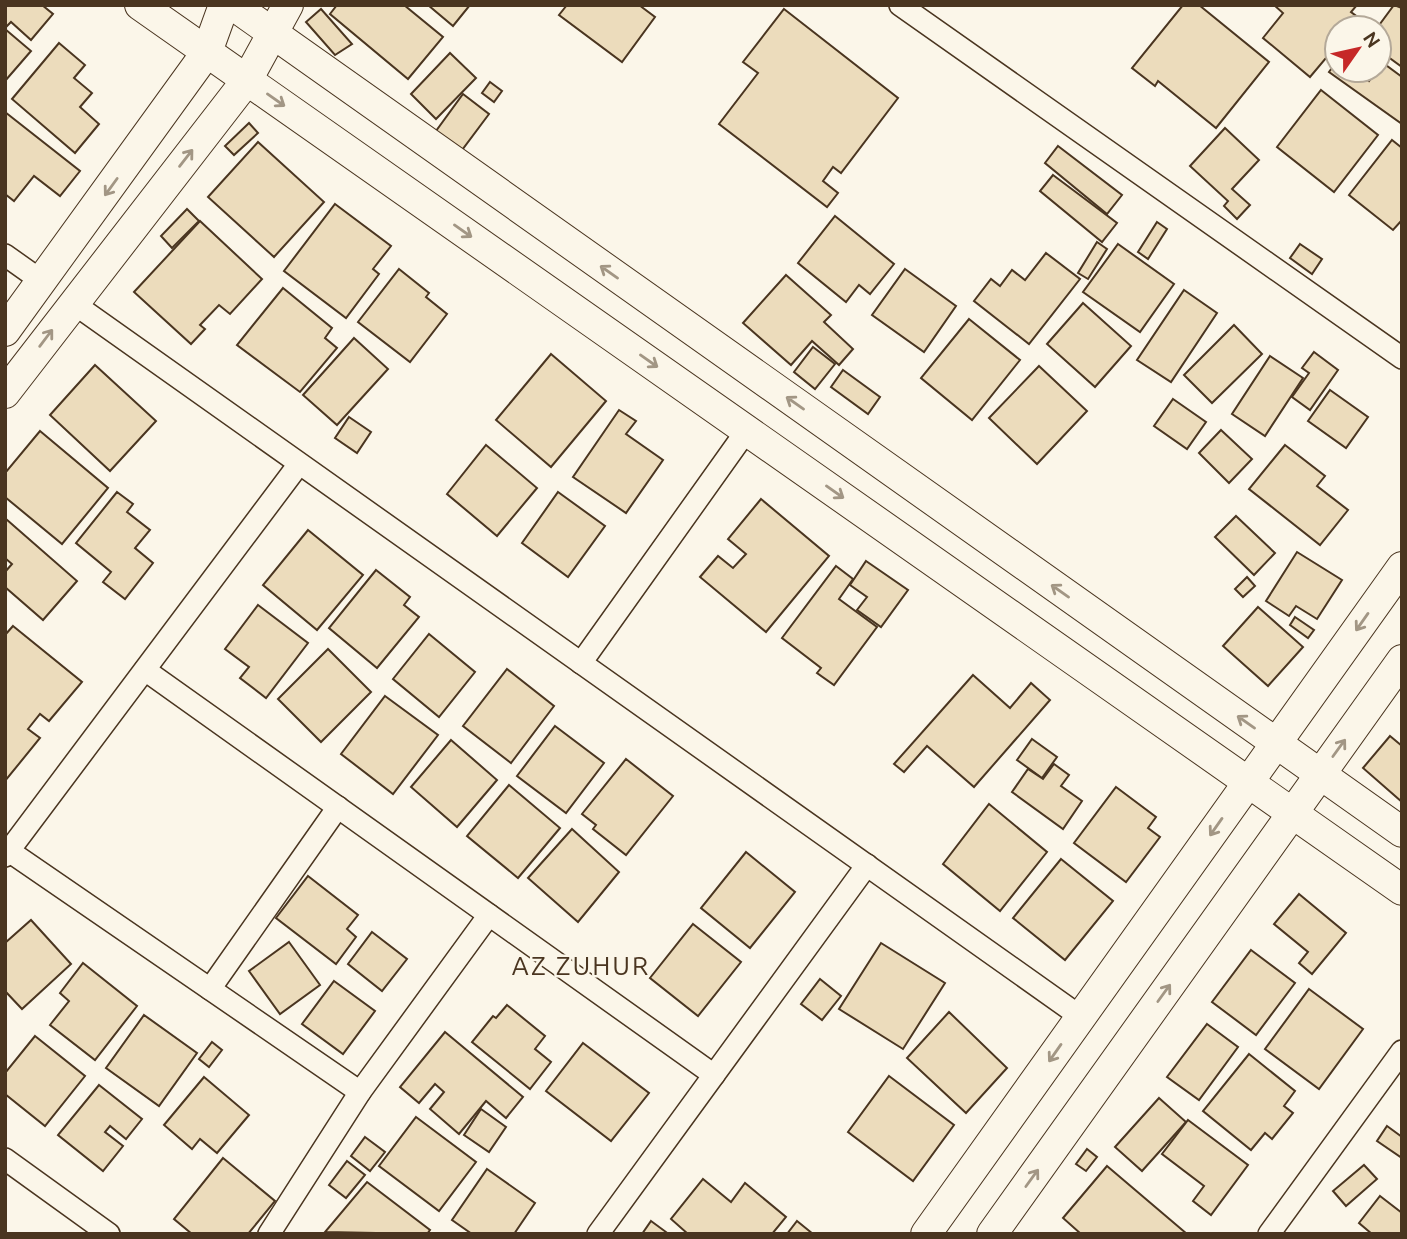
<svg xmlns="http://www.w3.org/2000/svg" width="1407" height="1239" viewBox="0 0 1407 1239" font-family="Ubuntu,sans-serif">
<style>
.building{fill:#ecdcbc;stroke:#4a3520;stroke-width:2}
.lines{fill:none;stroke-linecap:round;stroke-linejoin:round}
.street-casing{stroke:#4a3520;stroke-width:24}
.secondary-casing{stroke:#4a3520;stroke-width:32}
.street{stroke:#fbf6e9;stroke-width:21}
.secondary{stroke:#fbf6e9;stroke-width:30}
.oneway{stroke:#a29684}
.labels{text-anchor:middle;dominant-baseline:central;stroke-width:5;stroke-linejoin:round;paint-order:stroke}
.neighbourhood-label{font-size:26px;letter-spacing:2px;fill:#4a3520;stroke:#fbf6e9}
</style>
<rect width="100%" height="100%" fill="#fbf6e9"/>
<g class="building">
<polygon points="5,5 42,5 53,14 31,40 11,22 5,28"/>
<polygon points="337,5 404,5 443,37 408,79 330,14"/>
<polygon points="428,5 470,5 453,26"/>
<polygon points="567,5 639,5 655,17 622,62 559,15"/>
<polygon points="1183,5 1199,5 1269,62 1216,128 1158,81 1155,86 1132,68"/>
<polygon points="1274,5 1357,5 1351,12 1359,18 1351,28 1337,28 1337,45 1310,77 1263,38 1283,13"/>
<polygon points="1394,5 1402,8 1402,67 1384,54 1379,61 1377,28"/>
<polygon points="321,9 352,44 335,55 306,22"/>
<polygon points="784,9 898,98 841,173 833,167 823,181 838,193 827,207 719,124 758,73 743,62"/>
<polygon points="5,29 31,51 5,81"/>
<polygon points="59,43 85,65 74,78 92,93 80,107 99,124 75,153 12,99"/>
<polygon points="450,53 476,78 436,119 411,94"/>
<polygon points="1337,61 1337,70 1355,70 1369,81 1383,63 1402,77 1402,124 1329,72"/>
<polygon points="490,82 502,91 494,102 482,93"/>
<polygon points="1321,90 1378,135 1334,192 1277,147"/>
<polygon points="463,94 489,114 462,150 436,131"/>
<polygon points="5,112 80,171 60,196 34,176 14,201 5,194"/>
<polygon points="249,123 258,133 234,155 225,146"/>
<polygon points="1225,128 1259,160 1232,189 1250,205 1237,219 1224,206 1228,201 1190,166"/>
<polygon points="1392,140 1402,148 1402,220 1393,230 1349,195"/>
<polygon points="258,142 324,202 274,257 208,197"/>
<polygon points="1058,146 1122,195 1107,214 1045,163"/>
<polygon points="1053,175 1117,223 1102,242 1040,191"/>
<polygon points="335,204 391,246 373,269 379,274 346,318 284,271"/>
<polygon points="187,209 199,221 172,248 161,236"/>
<polygon points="835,216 894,264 870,294 859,285 846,302 798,263"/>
<polygon points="200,221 262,279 230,314 219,305 200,325 205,329 191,344 134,292"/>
<polygon points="1157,222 1167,229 1148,259 1138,252"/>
<polygon points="1097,242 1107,249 1088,279 1078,273"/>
<polygon points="1118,244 1174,284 1140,332 1083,292"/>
<polygon points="1300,244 1322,259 1312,274 1290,258"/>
<polygon points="1046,253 1080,279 1029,344 974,301 991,279 1000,286 1012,270 1025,280"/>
<polygon points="399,269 429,293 426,297 447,314 410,362 358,322"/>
<polygon points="905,269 956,306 924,352 872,315"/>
<polygon points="786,275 831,315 824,322 853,349 839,365 812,341 791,365 743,323"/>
<polygon points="283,288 332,328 325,338 337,348 300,392 237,345"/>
<polygon points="1184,290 1217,313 1171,382 1137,360"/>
<polygon points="1083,303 1131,346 1095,387 1047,344"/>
<polygon points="969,319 1020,360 972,420 921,378"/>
<polygon points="1234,325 1262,354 1212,403 1184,375"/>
<polygon points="354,338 388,369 337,425 303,395"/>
<polygon points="813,347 835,364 815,389 794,372"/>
<polygon points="1314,352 1338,370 1310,410 1292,397 1309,373 1302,368"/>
<polygon points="551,354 606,401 551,467 496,420"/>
<polygon points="1270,356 1303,378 1265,436 1232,414"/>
<polygon points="95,365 156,421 110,471 50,415"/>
<polygon points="1039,366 1087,411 1037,464 989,418"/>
<polygon points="843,370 880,397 868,414 831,387"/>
<polygon points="1330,390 1368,417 1346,448 1308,421"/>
<polygon points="1173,399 1206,422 1187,449 1154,426"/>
<polygon points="619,410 636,421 626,434 663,460 626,513 573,477"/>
<polygon points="349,417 371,432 357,453 335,438"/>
<polygon points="1221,430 1252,459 1229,483 1199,453"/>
<polygon points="40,431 108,488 62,544 5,497 5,473"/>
<polygon points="486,445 537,488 497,536 447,494"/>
<polygon points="1285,445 1325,476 1317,486 1348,510 1320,545 1249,489"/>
<polygon points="117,492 133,504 127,512 150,530 135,548 153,563 125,599 103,582 111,572 76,543"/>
<polygon points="558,492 605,526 568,577 522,543"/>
<polygon points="761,499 829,556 766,632 700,577 718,556 733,568 746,554 728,539"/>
<polygon points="1236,516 1275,553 1254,575 1215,537"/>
<polygon points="6,519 77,581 43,620 5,587 5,572 12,564 5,558"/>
<polygon points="308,530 363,575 317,630 263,585"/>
<polygon points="1297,552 1342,580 1317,619 1296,606 1289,616 1266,601"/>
<polygon points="866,561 908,590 881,627 857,610 867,597 850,585"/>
<polygon points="836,566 853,579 839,599 877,627 834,685 817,673 821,668 782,638"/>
<polygon points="376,570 410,597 404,605 419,617 377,668 329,628"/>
<polygon points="1247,577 1255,586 1243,597 1235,589"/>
<polygon points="258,605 308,643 266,698 240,678 249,667 225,649"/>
<polygon points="1258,607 1303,647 1268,686 1223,646"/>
<polygon points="1295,617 1314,630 1308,638 1290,625"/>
<polygon points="13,626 82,682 49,721 40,714 28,729 40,738 5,781 5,635"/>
<polygon points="429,634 475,672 439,717 393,679"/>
<polygon points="328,649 371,692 321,742 278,699"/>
<polygon points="507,669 554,706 511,763 463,726"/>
<polygon points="973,675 1010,708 1031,683 1050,700 974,787 927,746 904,772 894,764"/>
<polygon points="385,696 438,735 393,794 341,754"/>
<polygon points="555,726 604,763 566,813 517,776"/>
<polygon points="1390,736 1402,746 1402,802 1363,768"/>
<polygon points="1032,739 1057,757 1042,778 1017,760"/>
<polygon points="451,740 497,780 457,827 411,787"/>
<polygon points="626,759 673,796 626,855 593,829 596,825 582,814"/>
<polygon points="1054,764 1069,775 1061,786 1082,801 1063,829 1012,792 1028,769 1043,779"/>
<polygon points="509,785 560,828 518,878 467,836"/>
<polygon points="1116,787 1156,817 1148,828 1160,837 1126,882 1074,843"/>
<polygon points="989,804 1047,852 1000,911 943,864"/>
<polygon points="572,829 619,872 578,922 528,878"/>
<polygon points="746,852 795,892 750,948 701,908"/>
<polygon points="1061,859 1113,901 1065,960 1013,918"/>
<polygon points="308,876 358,915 347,929 356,937 336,964 276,918"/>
<polygon points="1299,894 1346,933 1312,974 1299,963 1308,952 1274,924"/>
<polygon points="31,920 71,964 22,1009 5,991 5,943"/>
<polygon points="693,924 741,962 698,1016 650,978"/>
<polygon points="372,932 407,959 382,991 348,964"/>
<polygon points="289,942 320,985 280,1014 249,971"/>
<polygon points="881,943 945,983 903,1049 839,1009"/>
<polygon points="1251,950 1295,983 1256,1035 1212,1002"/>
<polygon points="83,963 137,1006 95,1060 50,1025 69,1001 60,993"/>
<polygon points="820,979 841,996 822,1020 801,1004"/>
<polygon points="334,981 375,1011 343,1054 302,1024"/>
<polygon points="1309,989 1363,1029 1319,1089 1265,1049"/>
<polygon points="507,1005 545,1036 535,1049 551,1062 530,1089 472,1042 493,1016 496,1018"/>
<polygon points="949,1012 1007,1068 966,1113 907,1058"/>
<polygon points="144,1015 197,1053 159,1106 106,1068"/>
<polygon points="1207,1024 1238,1047 1199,1100 1167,1077"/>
<polygon points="445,1032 523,1097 506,1118 486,1101 459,1134 430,1109 444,1092 435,1084 419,1103 400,1087"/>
<polygon points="35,1036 85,1076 45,1126 5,1094 5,1073"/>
<polygon points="212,1042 222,1050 209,1067 199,1059"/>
<polygon points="583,1043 649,1093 611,1141 546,1091"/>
<polygon points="1249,1054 1295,1091 1284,1106 1293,1113 1272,1139 1265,1133 1251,1150 1203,1111"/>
<polygon points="889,1076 954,1125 913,1181 848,1132"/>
<polygon points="204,1077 249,1115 217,1153 200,1139 192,1149 164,1125"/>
<polygon points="99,1085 142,1119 126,1139 110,1126 105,1132 123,1146 103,1171 58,1135"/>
<polygon points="1159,1098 1186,1122 1142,1171 1115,1147"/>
<polygon points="481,1109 506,1127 489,1152 464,1135"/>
<polygon points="416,1117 476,1162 439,1211 379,1166"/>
<polygon points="1188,1120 1248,1165 1211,1215 1193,1201 1204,1186 1162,1154"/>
<polygon points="1387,1126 1402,1137 1402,1158 1377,1141"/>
<polygon points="365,1137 385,1152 370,1171 351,1156"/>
<polygon points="1087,1149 1097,1157 1086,1171 1076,1164"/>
<polygon points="223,1158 275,1201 248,1234 192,1234 174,1219"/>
<polygon points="347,1161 365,1175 346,1198 329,1185"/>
<polygon points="1364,1165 1377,1179 1346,1206 1333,1191"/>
<polygon points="1107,1166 1187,1234 1081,1234 1063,1218"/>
<polygon points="487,1169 535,1203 514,1234 472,1234 452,1220"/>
<polygon points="703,1179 731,1202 745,1183 786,1217 772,1234 688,1234 671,1219"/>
<polygon points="367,1182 430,1230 427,1234 325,1232"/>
<polygon points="1380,1196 1402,1213 1402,1234 1372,1234 1359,1223"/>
<polygon points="651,1221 666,1232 664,1234 642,1234"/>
<polygon points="797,1221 813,1234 787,1234"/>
</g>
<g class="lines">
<g class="street-casing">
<g id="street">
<polyline points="900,5 1402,358"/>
<polyline points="5,255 43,282"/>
<polyline points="73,303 1081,1017"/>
<polyline points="581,663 747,430"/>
<polyline points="145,670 714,1075"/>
<polyline points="9,851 360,1092"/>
<polyline points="5,856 299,464"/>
<polyline points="210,989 338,807"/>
<polyline points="5,1159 109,1234"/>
<polyline points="269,1234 360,1092 489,915"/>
<polyline points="598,1234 867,865"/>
<polyline points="1269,1234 1402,1051"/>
</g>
</g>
<g class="secondary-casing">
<g id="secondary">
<polyline points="140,5 1402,890"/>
<polyline points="233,5 1402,832"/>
<polyline points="5,331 207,52 224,5"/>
<polyline points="5,393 247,80 288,5"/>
<polyline points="926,1234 1402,567"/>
<polyline points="992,1234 1402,660"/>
</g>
</g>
<use href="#street" class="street"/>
<use href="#secondary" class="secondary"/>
</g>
<defs><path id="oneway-shaft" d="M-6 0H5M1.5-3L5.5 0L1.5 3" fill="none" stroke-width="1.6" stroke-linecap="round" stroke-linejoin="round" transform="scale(1.75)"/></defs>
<g class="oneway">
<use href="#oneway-shaft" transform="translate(276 100) rotate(35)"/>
<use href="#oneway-shaft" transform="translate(186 158) rotate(-52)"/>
<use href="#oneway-shaft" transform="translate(111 187) rotate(126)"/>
<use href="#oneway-shaft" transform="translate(463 231) rotate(35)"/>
<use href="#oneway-shaft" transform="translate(609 272) rotate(-145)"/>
<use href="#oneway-shaft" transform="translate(46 338) rotate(-53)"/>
<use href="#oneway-shaft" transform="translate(649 361) rotate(35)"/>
<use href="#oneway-shaft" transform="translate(795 403) rotate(-145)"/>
<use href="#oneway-shaft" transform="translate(835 492) rotate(35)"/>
<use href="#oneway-shaft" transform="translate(1060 591) rotate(-145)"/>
<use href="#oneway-shaft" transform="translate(1362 622) rotate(125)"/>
<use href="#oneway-shaft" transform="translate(1246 722) rotate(-145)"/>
<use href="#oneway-shaft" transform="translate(1339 748) rotate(-54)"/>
<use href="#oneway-shaft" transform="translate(1216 827) rotate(125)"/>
<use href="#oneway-shaft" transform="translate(1164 993) rotate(-54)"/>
<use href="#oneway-shaft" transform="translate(1055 1053) rotate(125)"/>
<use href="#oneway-shaft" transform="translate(1032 1178) rotate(-54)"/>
</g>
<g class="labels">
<g class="neighbourhood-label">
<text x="581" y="965">AZ ZUHUR</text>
</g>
</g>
<rect width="1407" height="1239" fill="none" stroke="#4a3520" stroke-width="14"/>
<g transform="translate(1358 49) rotate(56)"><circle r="33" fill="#fbf6e9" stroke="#b4a999" stroke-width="2"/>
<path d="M0-5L12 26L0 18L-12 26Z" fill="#c62828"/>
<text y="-10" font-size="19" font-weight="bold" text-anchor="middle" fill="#4a3520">N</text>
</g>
</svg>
